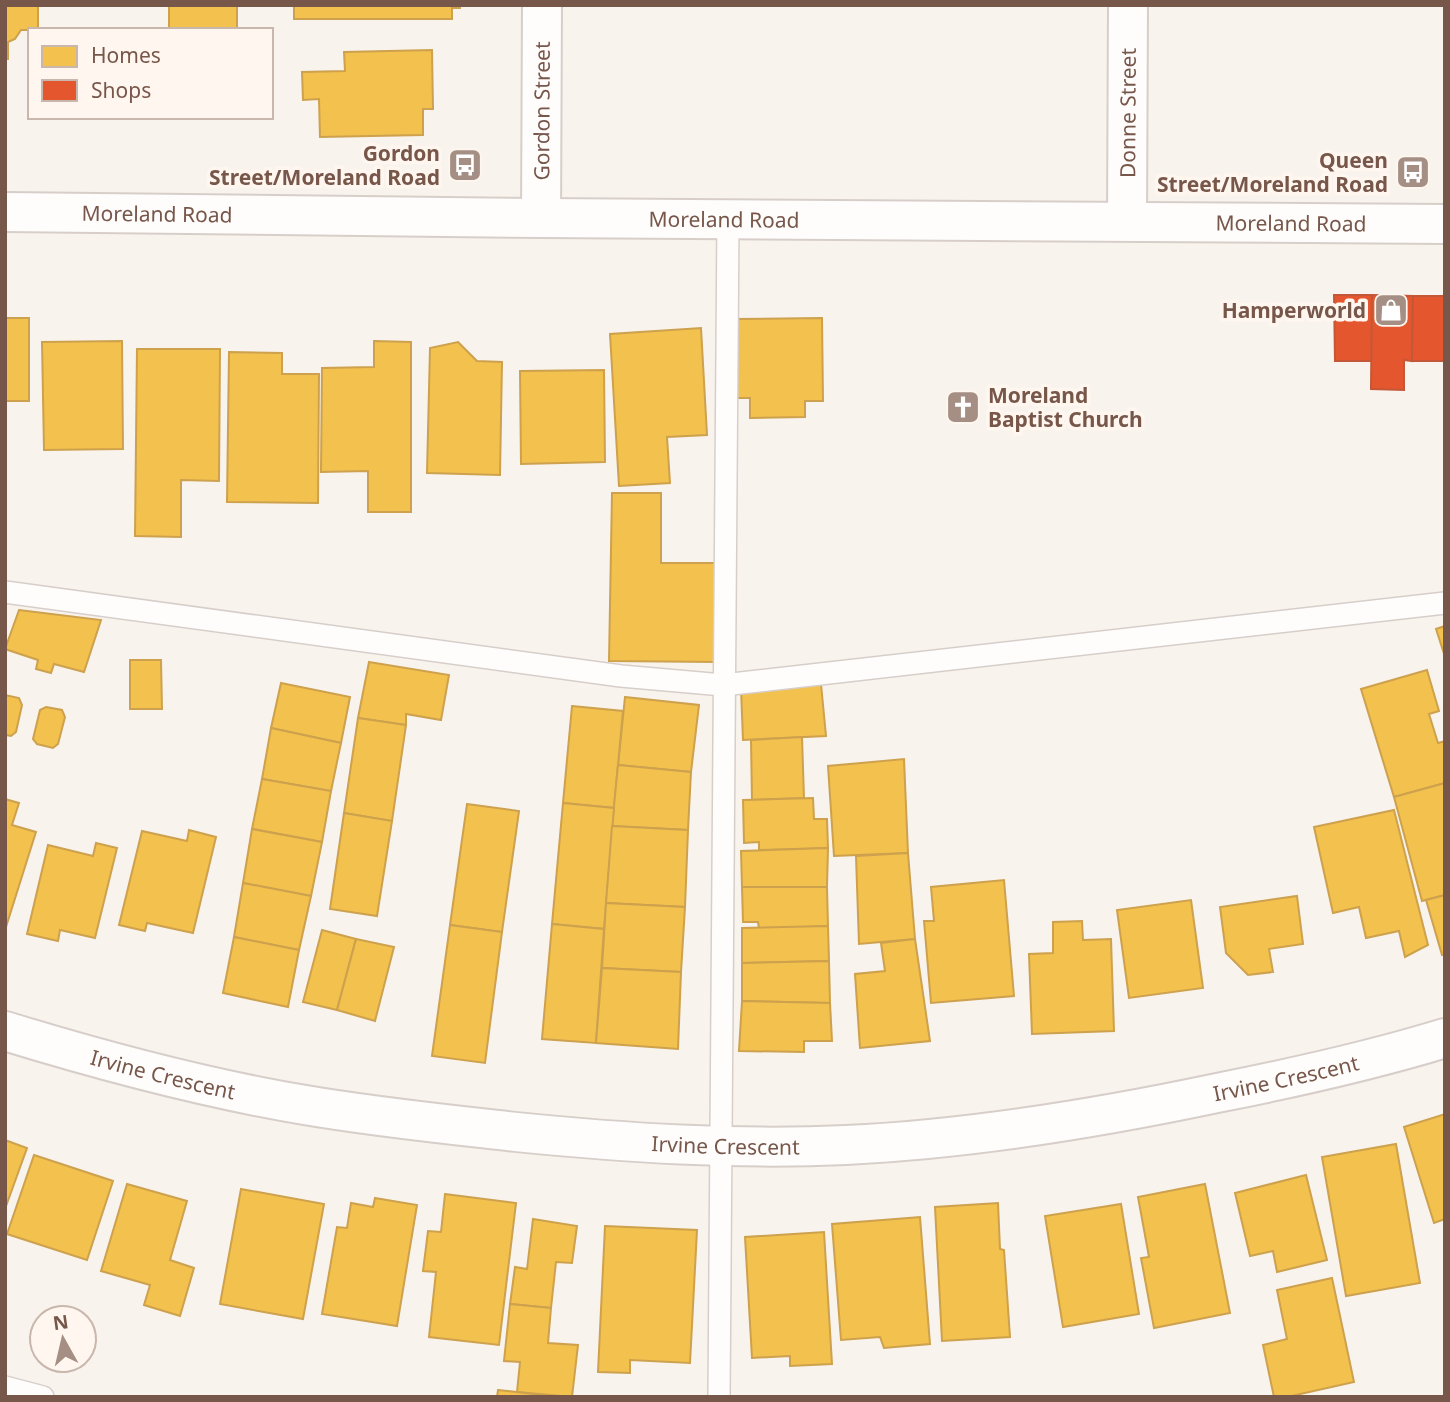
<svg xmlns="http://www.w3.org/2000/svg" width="1450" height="1402" viewBox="0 0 1450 1402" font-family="'Noto Sans',sans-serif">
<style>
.homes{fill:#f2c14e;stroke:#cda14d;stroke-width:2}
.shops{fill:#e4572e;stroke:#c45737;stroke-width:2}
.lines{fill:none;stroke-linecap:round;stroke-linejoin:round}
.lane-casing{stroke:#d7ceca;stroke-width:24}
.street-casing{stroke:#d7ceca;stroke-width:42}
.secondary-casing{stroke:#d8cec9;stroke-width:42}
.lane{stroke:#fefdfc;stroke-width:21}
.street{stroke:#fefdfc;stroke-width:38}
.secondary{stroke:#fefdfc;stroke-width:38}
.labels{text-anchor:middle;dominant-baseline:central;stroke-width:7;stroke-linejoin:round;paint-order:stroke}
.street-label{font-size:21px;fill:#78574b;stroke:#fff7ef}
.poi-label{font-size:21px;font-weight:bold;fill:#78574b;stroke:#fff7ef;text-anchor:end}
</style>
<rect width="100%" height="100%" fill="#f8f3ed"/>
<g class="homes">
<polygon points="5,5 38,5 38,30 21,30 15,39 8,42 8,59 5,59"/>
<rect x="169" y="5" width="68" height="25"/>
<polygon points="294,5 460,5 460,8 452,8 452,19 294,19"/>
<polygon points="432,50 433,109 423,109 423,135 320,137 319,99 303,100 302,72 345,71 344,52"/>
<rect x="5" y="318" width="24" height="83"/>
<polygon points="822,318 823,401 805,401 805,417 750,418 750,398 737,398 736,319"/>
<polygon points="701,328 707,435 667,437 670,483 619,486 610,334"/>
<polygon points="122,341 123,449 44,450 42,342"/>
<polygon points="374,341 411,342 411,512 368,512 368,471 321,472 322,368 374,367"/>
<polygon points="458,342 477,361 502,362 500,475 427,473 430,348"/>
<polygon points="137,349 220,349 219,481 181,480 181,537 135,536"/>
<polygon points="229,352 282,353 282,374 319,374 318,503 227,502"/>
<polygon points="604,370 605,462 521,464 520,371"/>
<polygon points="612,493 661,493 661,563 717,563 716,662 609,661"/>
<polygon points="19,610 101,620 84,672 54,664 51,673 36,669 38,660 5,649"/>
<polygon points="1445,626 1445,657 1436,629"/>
<polygon points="130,660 161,660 162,709 130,709"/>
<polygon points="369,662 449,675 441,720 406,714 406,725 358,718"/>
<polygon points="1427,670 1439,711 1429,714 1438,743 1445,741 1445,783 1394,797 1361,689"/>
<polygon points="281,683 350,697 341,743 271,728"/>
<polygon points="821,684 826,736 743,740 741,689"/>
<polygon points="5,695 19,698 22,705 16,732 11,736 5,735"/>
<polygon points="625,697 699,705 691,772 618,765"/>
<polygon points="572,706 623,711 614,808 563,803"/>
<polygon points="46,707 62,710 65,717 58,744 53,748 37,744 33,739 40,710"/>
<polygon points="358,718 406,725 392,821 344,813"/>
<polygon points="271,728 341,743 331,791 262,779"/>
<polygon points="802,737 804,798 752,800 751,740"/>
<polygon points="904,759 908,853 834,856 828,766"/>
<polygon points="618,765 691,772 688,830 612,826"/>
<polygon points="262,779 331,791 322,842 252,829"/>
<polygon points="1445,783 1445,895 1422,901 1394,797"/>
<polygon points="813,798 814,819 827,819 828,848 759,850 759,842 744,843 743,800"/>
<polygon points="5,799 19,803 12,825 36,832 6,927"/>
<polygon points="563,803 614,808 604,929 552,924"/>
<polygon points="467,804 519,811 502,932 450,925"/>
<polygon points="1394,810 1428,945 1405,957 1399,931 1366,938 1359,907 1333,913 1314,827"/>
<polygon points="344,813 392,821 377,916 330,909"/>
<polygon points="612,826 688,830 685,907 606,903"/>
<polygon points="252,829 322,842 311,896 243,883"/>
<polygon points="189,830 216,837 193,933 147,923 145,931 119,925 142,831 187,841"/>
<polygon points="96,843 117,848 95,938 60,930 58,941 27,934 48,845 93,856"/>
<polygon points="828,848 827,887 742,887 741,851"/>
<polygon points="908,853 915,939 859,944 856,856"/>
<polygon points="1004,880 1014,996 931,1003 924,921 934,921 931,887"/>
<polygon points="243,883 311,896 299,950 234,937"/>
<polygon points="742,887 827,887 828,926 759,929 758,922 743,922"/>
<polygon points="1445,895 1445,954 1442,955 1426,900"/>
<polygon points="1297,896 1303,944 1269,949 1273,972 1248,975 1226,953 1220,907"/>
<polygon points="1191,900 1203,988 1129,998 1117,910"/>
<polygon points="606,903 685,907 681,972 602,968"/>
<polygon points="1082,921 1083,940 1111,939 1114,1031 1032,1034 1029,954 1053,953 1053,922"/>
<polygon points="552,924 604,929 596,1043 542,1039"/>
<polygon points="450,925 502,932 485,1063 432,1056"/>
<polygon points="828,926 829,961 742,963 742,928"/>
<polygon points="322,930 356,939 337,1010 303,1002"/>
<polygon points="234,937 299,950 288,1007 223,993"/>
<polygon points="356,939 394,947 375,1021 337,1010"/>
<polygon points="915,939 930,1041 860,1048 855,974 885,971 881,943"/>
<polygon points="829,961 830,1003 742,1001 742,963"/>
<polygon points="602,968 681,972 678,1049 596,1043"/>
<polygon points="742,1001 830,1003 832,1041 804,1041 804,1052 739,1051"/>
<polygon points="1445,1114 1445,1219 1434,1223 1404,1127"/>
<polygon points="5,1140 27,1148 5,1209"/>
<polygon points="1396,1144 1420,1283 1346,1296 1322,1157"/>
<polygon points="34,1155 113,1181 87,1260 7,1234"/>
<polygon points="1306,1175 1327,1260 1277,1272 1273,1251 1250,1256 1235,1193"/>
<polygon points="127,1184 187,1201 170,1260 194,1268 180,1316 144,1305 150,1285 101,1271"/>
<polygon points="1205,1184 1230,1313 1154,1328 1141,1258 1149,1257 1138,1197"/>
<polygon points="241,1189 324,1204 303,1319 220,1304"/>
<polygon points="445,1194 516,1203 499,1345 429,1337 436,1272 423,1271 428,1231 441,1232"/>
<polygon points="375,1198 417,1205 397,1326 322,1314 337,1227 347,1228 351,1203 373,1207"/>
<polygon points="998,1203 1000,1249 1004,1250 1010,1337 942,1341 935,1207"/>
<polygon points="1121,1204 1139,1314 1063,1327 1045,1216"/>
<polygon points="920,1217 930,1344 884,1348 880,1337 841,1340 832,1224"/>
<polygon points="533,1219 577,1226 572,1263 556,1262 551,1308 510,1304 515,1267 527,1269"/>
<polygon points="605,1226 697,1230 690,1363 630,1360 630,1373 598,1372"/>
<polygon points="824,1232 832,1364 790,1366 790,1356 752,1358 745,1237"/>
<polygon points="1332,1278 1354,1382 1287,1397 1274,1397 1263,1345 1287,1339 1277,1290"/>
<polygon points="510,1304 551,1308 548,1343 578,1345 572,1397 517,1392 520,1362 504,1361"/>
<polygon points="498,1390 517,1392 555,1397 497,1397"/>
</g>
<g class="shops">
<polygon points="1334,295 1372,295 1372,361 1335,361"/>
<polygon points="1372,295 1413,296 1412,361 1404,360 1404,390 1371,389"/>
<polygon points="1413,296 1445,296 1445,361 1412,361"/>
</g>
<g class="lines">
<g class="lane-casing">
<g id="lane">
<polyline points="5,592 621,676 723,685 1445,603"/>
<polyline points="5,1387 43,1397"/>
<polyline points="719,1397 728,220"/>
</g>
</g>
<g class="street-casing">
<g id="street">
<path id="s1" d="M 541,218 L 542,5"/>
<path id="s2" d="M 1127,221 L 1128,5"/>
<path id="s3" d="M 5,1031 C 103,1061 203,1088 305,1105 C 375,1117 445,1124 516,1132 C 626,1143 735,1150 846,1145 C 971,1139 1094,1119 1217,1093 C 1293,1078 1370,1061 1445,1038"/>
</g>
</g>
<g class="secondary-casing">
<g id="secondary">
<path id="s4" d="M 5,212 L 541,218 L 1445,224"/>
</g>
</g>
<use href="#lane" class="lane"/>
<use href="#street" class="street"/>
<use href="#secondary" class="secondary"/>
</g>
<defs>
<g id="bus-square" transform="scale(1.75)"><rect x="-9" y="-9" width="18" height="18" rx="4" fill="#a58e84" stroke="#fff7ef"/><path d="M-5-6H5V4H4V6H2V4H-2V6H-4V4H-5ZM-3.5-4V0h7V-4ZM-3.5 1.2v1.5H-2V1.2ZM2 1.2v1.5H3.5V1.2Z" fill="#fff"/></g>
<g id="shop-square" transform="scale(1.75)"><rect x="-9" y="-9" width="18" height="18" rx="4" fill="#a58e84" stroke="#fff7ef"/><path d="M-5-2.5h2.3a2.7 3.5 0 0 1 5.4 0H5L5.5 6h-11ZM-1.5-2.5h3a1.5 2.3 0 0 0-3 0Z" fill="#fff"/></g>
<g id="church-square" transform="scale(1.75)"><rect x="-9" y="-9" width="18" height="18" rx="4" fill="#a58e84" stroke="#fff7ef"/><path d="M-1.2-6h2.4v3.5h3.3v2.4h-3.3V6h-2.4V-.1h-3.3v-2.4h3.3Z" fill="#fff"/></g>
</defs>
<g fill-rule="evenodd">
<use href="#bus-square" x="465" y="165"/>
<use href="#bus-square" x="1413" y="172"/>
<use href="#shop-square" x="1391" y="310"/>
<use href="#church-square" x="963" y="407"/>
</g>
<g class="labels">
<g class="street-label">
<text stroke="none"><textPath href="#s1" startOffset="107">Gordon Street</textPath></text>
<text stroke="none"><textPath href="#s2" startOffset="108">Donne Street</textPath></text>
<text stroke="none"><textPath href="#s4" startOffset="152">Moreland Road</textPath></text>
<text stroke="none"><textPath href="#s4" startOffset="719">Moreland Road</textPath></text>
<text stroke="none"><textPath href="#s4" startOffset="1286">Moreland Road</textPath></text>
<text stroke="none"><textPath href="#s3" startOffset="164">Irvine Crescent</textPath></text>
<text stroke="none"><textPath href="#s3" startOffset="1298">Irvine Crescent</textPath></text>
<text stroke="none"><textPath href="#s3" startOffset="732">Irvine Crescent</textPath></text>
</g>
<g class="poi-label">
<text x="440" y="153">Gordon<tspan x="440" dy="24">Street/Moreland Road</tspan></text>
<text x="1388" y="160">Queen<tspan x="1388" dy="24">Street/Moreland Road</tspan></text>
<text x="1366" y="310">Hamperworld</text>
<text x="988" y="395" text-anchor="start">Moreland<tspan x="988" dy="24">Baptist Church</tspan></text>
</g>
</g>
<rect width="1450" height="1402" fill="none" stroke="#78574b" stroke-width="14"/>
<rect x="28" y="28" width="245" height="91" fill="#fff7ef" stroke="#c9b7ad" stroke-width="2"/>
<rect x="42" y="46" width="35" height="21" fill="#f2c14e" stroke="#c9b7ad" stroke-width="2"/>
<text x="91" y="63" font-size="21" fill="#78574b">Homes</text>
<rect x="42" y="80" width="35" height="21" fill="#e4572e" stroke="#c9b7ad" stroke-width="2"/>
<text x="91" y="98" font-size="21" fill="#78574b">Shops</text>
<g transform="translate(63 1339) rotate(352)"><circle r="33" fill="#fff7ef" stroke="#c9b7ad" stroke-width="2"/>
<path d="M0-5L12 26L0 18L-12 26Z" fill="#a58e84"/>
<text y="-10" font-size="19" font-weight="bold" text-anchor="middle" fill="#78574b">N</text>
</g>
</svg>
